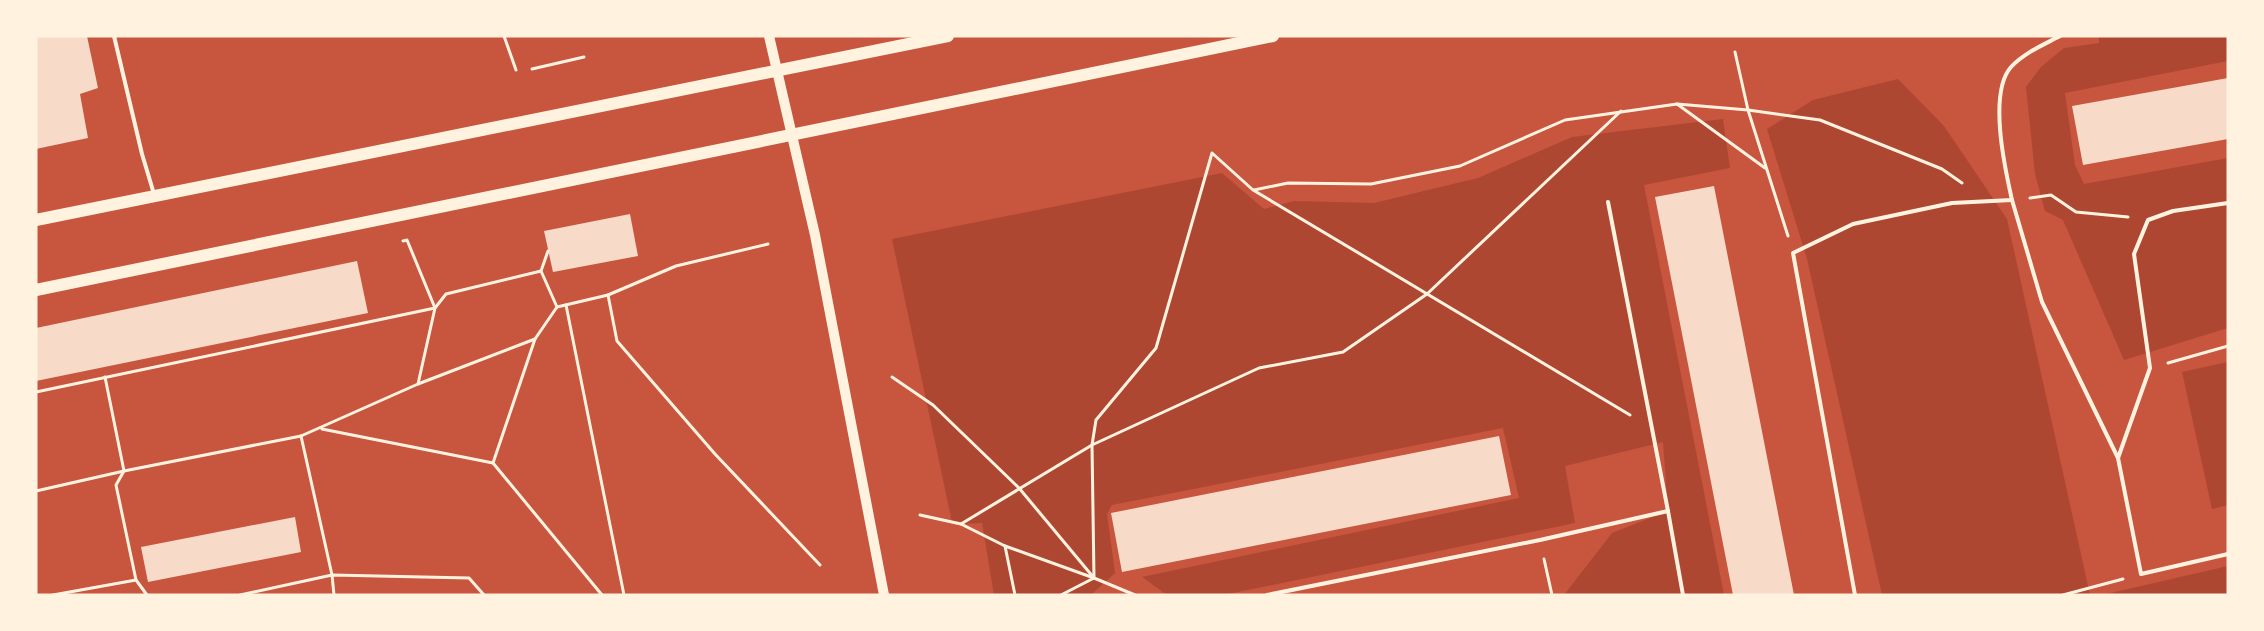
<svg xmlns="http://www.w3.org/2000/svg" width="2264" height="631" viewBox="0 0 2264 631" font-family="Bitter,serif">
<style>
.green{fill:#ae4732}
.building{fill:#f7dbc8}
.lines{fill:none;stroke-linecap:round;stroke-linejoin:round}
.path{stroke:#fff3e0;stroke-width:3}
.service{stroke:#fff3e0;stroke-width:4}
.secondary{stroke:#fff3e0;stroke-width:10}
.primary{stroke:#fff3e0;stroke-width:12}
</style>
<rect width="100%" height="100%" fill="#c8553d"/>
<g class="green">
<polygon points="2099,36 2228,36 2228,61 2065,93 2075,165 2084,184 2228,158 2228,328 2124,360 2063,220 2045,211 2035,174 2026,87 2041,67 2064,48 2099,43"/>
<polygon points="1898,79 1944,126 2007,219 2090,595 1882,595 1807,259 1767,129 1813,100"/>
<polygon points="1723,119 1730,168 1644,185 1724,595 1564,595 1612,533 1668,511 1663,442 1565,466 1575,523 1223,595 1167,595 1142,577 1519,498 1503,428 1112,505 1107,514 1115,573 1091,595 994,595 982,523 961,524 952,522 892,239 1222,173 1264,209 1294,201 1374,203 1478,178 1572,137"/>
<polygon points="2228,362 2228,505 2212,509 2182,372"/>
<polygon points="2228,566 2228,595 2102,595"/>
</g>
<g class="building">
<polygon points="36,36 87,36 98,88 80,94 88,138 36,149"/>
<polygon points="2228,78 2228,139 2083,165 2072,106"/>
<polygon points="1714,186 1768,462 1794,595 1733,595 1687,359 1655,197"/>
<polygon points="630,214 638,256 553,272 544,231"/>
<polygon points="357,261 368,313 36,381 36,328"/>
<polygon points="1499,436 1511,495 1122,572 1111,513"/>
<polygon points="295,517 301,552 148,582 141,547"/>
</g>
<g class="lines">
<g class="path">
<polyline points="504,36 516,70"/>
<polyline points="1735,52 1748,110 1788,236"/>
<polyline points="532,69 584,57"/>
<polyline points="1677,104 1765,168"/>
<polyline points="1254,190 1288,183 1371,184 1460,166 1565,120 1677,104 1748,110 1820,120 1942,169 1962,183"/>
<polyline points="2030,198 2051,195 2076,212 2128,217"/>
<polyline points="548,251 541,271 557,307 608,295 676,266 768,244"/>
<polyline points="608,295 617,341 715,454 820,565"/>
<polyline points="566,305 624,595"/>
<polyline points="557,307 535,339 493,463 602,595"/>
<polyline points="2168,363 2228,346"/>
<polyline points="105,377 124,471 116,485 136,580"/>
<polyline points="892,377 933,405 1019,488 1094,578"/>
<polyline points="418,384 435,308 446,294 541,271"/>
<polyline points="36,392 435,308 407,240 403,241"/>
<polyline points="322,429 493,463"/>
<polyline points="301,436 332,575 334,595"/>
<polyline points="36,491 124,471 301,436 418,384 535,339"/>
<polyline points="920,515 961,524 1005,546 1094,578"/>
<polyline points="961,524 1092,445 1259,368 1343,352 1427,294 1621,111"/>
<polyline points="1005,546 1015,595"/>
<polyline points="1544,559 1552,595"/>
<polyline points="1094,578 1092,445 1096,420 1156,348 1212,153 1253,190 1630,415"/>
<polyline points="53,595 136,580 147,595"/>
<polyline points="240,595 332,575 469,578 484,595"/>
<polyline points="1061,595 1094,578 1135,595"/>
<polyline points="2063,595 2123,579"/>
</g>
<g class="service">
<polyline points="114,36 142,154 154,194"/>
<polyline points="2012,200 2042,302 2118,458 2141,574 2228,554"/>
<polyline points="1608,202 1668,511"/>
<polyline points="2118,458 2150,368 2134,254 2148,220 2173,211 2228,203"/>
<polyline points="1267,595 1540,540 1668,511 1683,595"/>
<path d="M 1855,595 L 1793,253 L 1853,224 L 1952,203 L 2012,200 C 2005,169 1988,93 2011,67 C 2024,53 2043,45 2060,36"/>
</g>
<polyline class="secondary" points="769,36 815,235 884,595"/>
<g class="primary">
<polyline points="36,220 948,36"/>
<polyline points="36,290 1273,36"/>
</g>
</g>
<rect width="2264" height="631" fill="none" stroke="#fff3e0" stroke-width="75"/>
</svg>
